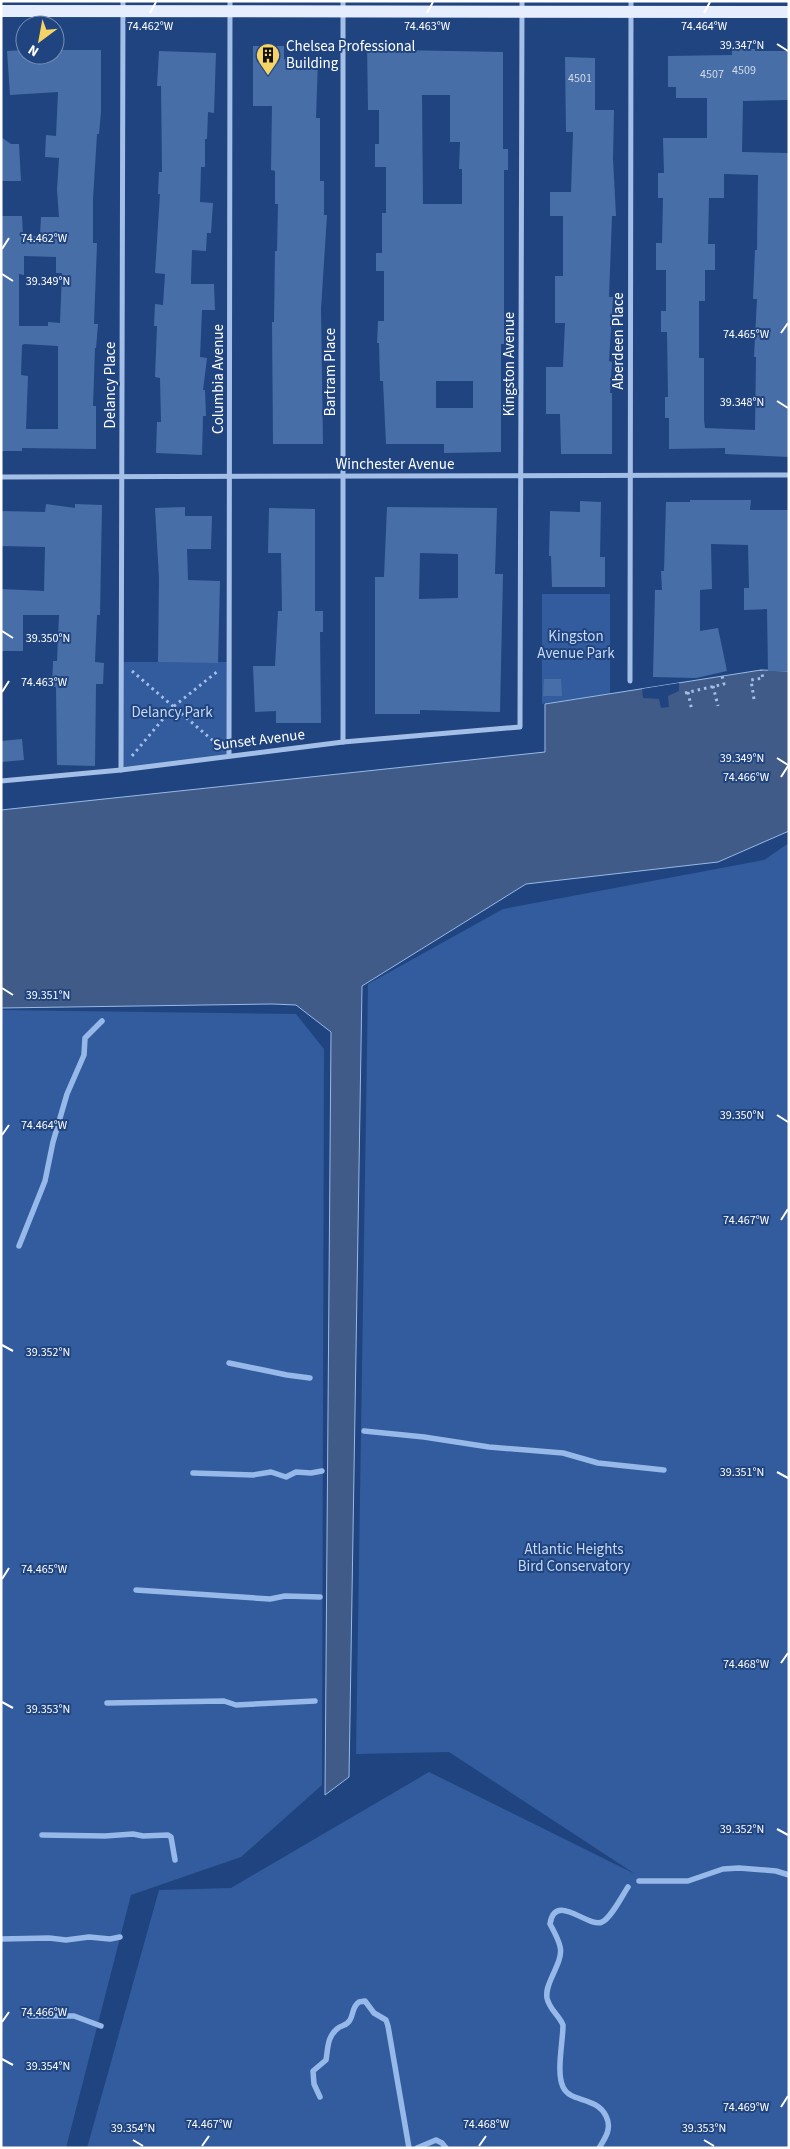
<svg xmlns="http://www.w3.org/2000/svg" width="790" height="2149" viewBox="0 0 790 2149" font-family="'Source Sans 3',sans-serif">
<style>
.green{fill:#325c9d}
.water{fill:#405b87;stroke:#97b9e9}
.pier{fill:#20447f}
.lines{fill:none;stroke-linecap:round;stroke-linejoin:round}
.stream{stroke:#97b9e9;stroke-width:5.5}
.building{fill:#486ea8;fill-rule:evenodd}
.path{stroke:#a4bfe7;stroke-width:3;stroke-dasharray:2.5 4;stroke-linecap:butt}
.street{stroke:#a4bfe7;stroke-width:5}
.primary{stroke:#e6eefd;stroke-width:12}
.ticks{fill:none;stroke:#fff;stroke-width:2}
.labels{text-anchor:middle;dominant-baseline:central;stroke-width:4;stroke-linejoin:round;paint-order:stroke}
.number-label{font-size:12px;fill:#d1dbe9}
.poi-label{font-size:15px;fill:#fff;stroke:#20447f;text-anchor:start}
.street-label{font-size:15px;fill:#fff;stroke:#20447f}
.park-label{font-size:15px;fill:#c7daf6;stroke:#20447f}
.ticks-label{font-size:12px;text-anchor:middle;fill:#fff;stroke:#20447f;stroke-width:4;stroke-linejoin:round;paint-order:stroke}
</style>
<rect width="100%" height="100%" fill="#20447f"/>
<g class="green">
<polygon points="542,594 610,594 610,694 542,704"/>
<polygon points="122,662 231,662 229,756 121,770"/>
<polygon points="789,843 789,2148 87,2148 159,1890 231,1888 429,1772 635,1874 449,1752 356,1754 368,984 503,909 764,860"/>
<polygon points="1,1010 296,1014 324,1049 322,1785 241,1857 131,1895 66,2148 1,2148"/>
</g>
<polygon class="water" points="761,670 789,671 789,831 718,862 526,884 362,986 349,1777 325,1795 331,1032 296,1005 272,1004 1,1008 1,810 545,752 545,704"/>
<polygon class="pier" points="679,683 679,691 668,696 669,707 661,708 659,699 643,698 642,689"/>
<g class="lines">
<g class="stream">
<polyline points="19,1246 45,1181 53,1142 67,1094 84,1055 85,1038 102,1021"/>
<polyline points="229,1363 287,1375 310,1378"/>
<polyline points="364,1431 424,1437 489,1447 563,1453 598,1463 664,1470"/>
<polyline points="193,1473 253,1475 271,1472 286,1477 296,1472 311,1473 322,1471"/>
<polyline points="136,1590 270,1599 285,1596 320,1597"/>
<polyline points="107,1703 224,1701 236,1705 315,1701"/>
<polyline points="42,1835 105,1836 133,1834 143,1836 168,1835 171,1837 175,1860"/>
<polyline points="639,1881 688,1881 723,1869 739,1868 776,1871 789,1875"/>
<polyline points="1,1939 49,1938 66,1940 89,1937 110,1939 120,1937"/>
<polyline points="30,2016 74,2016 101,2026"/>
<path d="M 320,2097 L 314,2084 L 313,2071 L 326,2060 C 328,2049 327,2037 337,2029 C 341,2025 347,2026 350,2020 C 354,2013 352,2007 359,2002 L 365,2001 L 374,2013 L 386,2020 L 388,2026 L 409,2148"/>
<polyline points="417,2148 436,2140 442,2143 446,2148"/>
<path d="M 599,2148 C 606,2137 612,2128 606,2116 C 596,2096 570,2103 563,2087 C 556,2072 563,2042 563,2025 C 559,2015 549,2009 547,1998 C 546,1991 548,1986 551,1979 C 563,1952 565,1951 550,1924 C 555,1891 589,1929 602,1922 C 611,1918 622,1896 628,1887"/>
</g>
</g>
<g class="building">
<path d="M 367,44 L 398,44 L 398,50 L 503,52 L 503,149 L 508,149 L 508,170 L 504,170 L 504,344 L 501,344 L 501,452 L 444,453 L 444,444 L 386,444 L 383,381 L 380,381 L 379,343 L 377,343 L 378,321 L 384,321 L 384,271 L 376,271 L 376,253 L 382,253 L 382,213 L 386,213 L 386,167 L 375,167 L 375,144 L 379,144 L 379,110 L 368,110 ZM 422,95 L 450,95 L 450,142 L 460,142 L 459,169 L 462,169 L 462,204 L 423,204 ZM 436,381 L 473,381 L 473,408 L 436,408 Z"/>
<polygon points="253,46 284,46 284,59 318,59 316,118 320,118 320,181 324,181 324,215 327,215 321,309 323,444 273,444 272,322 274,322 275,251 277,251 278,204 275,204 275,171 271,170 272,106 253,106"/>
<path d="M 732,49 L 755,49 L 755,51 L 789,51 L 789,100 L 743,101 L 742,152 L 789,153 L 789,457 L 725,454 L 725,448 L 669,449 L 669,418 L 665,418 L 665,397 L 668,397 L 667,332 L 661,332 L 661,311 L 666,311 L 666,270 L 656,270 L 656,243 L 662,243 L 663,198 L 658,198 L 658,173 L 664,173 L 663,138 L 707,138 L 707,98 L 676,98 L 676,87 L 668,87 L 668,56 L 732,55 ZM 724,174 L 758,175 L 757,250 L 755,250 L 753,299 L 757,299 L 754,357 L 756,357 L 755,430 L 705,428 L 704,420 L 704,358 L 699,358 L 699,301 L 705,301 L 705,270 L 715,270 L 715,244 L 708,244 L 709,198 L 724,198 Z"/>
<path d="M 25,50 L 25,55 L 55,55 L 55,50 L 101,50 L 101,112 L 99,134 L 97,134 L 93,199 L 93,243 L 97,243 L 94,324 L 98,324 L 96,348 L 95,348 L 93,406 L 96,406 L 96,449 L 22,448 L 22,451 L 1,451 L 1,216 L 22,216 L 23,236 L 40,236 L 41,217 L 59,217 L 57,190 L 59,158 L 45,157 L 46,135 L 56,136 L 58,92 L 10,95 L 7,51 ZM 24,256 L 56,257 L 56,273 L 62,273 L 60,323 L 48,322 L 48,326 L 19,326 L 19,274 L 24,275 ZM 24,344 L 58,346 L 58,429 L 26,429 L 28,376 L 21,375 L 22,345 Z"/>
<polygon points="159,51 216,53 214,113 208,112 207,139 205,139 205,167 201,167 200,202 213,203 211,233 207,233 206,251 192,250 191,280 191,284 214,284 215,310 202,310 200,357 207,358 203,390 205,390 206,416 203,416 202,455 156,453 157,422 161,422 160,378 155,377 157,326 154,326 155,304 163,305 165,274 155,273 160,194 158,194 159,172 162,172 161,86 157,86"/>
<polygon points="565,57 595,58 595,110 614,110 613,159 616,216 612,216 609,297 613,297 609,361 612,362 610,393 612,393 612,454 561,454 560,414 546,414 546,367 563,367 565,323 555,323 555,276 563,276 563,216 550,216 550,192 571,192 573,132 566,132"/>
<polygon points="1,137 11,144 19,144 21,181 1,181"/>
<polygon points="690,500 751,500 750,510 788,510 789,671 768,671 767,609 744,610 744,588 749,588 748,545 711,544 712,589 700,590 700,631 718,628 727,671 696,678 653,677 655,590 662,590 661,571 664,571 666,502 690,502"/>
<polygon points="580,501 601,502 600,557 605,557 605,587 552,587 551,556 549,556 550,511 580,512"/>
<polygon points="46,504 75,508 75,504 102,505 100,615 97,615 95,662 104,663 103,684 96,684 95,766 57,765 56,687 52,687 53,661 57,661 59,615 23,615 23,651 1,651 1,589 44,591 45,547 1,546 1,511 45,512"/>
<polygon points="185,507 185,516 212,516 211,549 187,549 188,580 220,581 218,663 158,662 159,578 155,508"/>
<path d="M 387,507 L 497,508 L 495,574 L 503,574 L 500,712 L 420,710 L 420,714 L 375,714 L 375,577 L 384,577 ZM 420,553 L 458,554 L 458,598 L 419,599 Z"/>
<polygon points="269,508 315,509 315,611 323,611 323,632 320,632 321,723 276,723 276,711 255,712 253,666 275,666 278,611 282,611 281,553 268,553"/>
<polygon points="544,679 561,679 562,696 543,696"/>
<polygon points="22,739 24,760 1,762 1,741"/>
</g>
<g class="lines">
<g class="path">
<polyline points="132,671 218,745"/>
<polyline points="713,686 718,706"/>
<polyline points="688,692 692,711"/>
<polyline points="685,693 724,684 722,676"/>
<polyline points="754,699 751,680 763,678 761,670"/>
<polyline points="132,756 173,707 218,671"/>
</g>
<g class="street">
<polyline points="1,477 789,475"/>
<polyline points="630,681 631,1"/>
<polyline points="343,742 343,1"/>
<polyline points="229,756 230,1"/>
<polyline points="121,770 123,1"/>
<polyline points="1,781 121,770 343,742 520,727 522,1"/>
</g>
<polyline class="primary" points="1,11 789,12"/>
</g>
<path class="ticks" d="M 150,13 L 156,2M 427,13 L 433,2M 704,13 L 710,2M 777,44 L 788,51M 2,249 L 9,238M 2,274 L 13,281M 781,333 L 788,323M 777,401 L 788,408M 2,631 L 13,638M 2,692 L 9,681M 777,758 L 788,765M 781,777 L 788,766M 2,988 L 13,995M 777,1115 L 788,1122M 2,1135 L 9,1125M 781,1220 L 788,1209M 2,1345 L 13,1351M 777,1472 L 788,1478M 2,1579 L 9,1568M 781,1663 L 788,1653M 2,1702 L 13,1708M 777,1829 L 788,1835M 2,2022 L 9,2012M 2,2059 L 13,2065M 781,2107 L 788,2096M 133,2140 L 143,2146M 704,2140 L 714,2146M 202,2146 L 209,2136M 479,2146 L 486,2136"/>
<defs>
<g id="building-pin" transform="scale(1.25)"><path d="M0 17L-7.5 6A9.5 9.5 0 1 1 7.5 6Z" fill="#f5d364" stroke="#20447f"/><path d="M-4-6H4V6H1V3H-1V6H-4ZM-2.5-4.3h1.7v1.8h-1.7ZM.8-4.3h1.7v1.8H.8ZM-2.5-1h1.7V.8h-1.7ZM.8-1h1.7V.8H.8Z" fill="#111"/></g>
</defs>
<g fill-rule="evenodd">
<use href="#building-pin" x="268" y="55"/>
</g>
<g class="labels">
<g class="number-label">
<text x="744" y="70">4509</text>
<text x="712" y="74">4507</text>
<text x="580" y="78">4501</text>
</g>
<g class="poi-label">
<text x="286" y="46">Chelsea Professional<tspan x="286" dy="17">Building</tspan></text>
</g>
<g class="street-label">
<text transform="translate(618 341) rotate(-90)">Aberdeen Place</text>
<text transform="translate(509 364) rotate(-90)">Kingston Avenue</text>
<text transform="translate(330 372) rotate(-90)">Bartram Place</text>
<text transform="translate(218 379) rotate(-90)">Columbia Avenue</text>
<text transform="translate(110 385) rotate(-90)">Delancy Place</text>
<text x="395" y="464">Winchester Avenue</text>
<text transform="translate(259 740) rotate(-7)">Sunset Avenue</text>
</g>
<g class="park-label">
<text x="576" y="636">Kingston<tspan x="576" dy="17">Avenue Park</tspan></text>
<text x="172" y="712">Delancy Park</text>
<text x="574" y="1549">Atlantic Heights<tspan x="574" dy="17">Bird Conservatory</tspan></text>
</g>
</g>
<g class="ticks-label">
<text x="150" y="30">74.462°W</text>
<text x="427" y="30">74.463°W</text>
<text x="704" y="30">74.464°W</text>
<text x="742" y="49">39.347°N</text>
<text x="44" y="242">74.462°W</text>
<text x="48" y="285">39.349°N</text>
<text x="746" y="338">74.465°W</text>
<text x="742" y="406">39.348°N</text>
<text x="48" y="642">39.350°N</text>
<text x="44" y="686">74.463°W</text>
<text x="742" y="762">39.349°N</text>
<text x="746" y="781">74.466°W</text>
<text x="48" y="999">39.351°N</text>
<text x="742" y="1119">39.350°N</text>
<text x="44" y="1129">74.464°W</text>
<text x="746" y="1224">74.467°W</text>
<text x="48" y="1356">39.352°N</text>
<text x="742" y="1476">39.351°N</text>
<text x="44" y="1573">74.465°W</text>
<text x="746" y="1668">74.468°W</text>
<text x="48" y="1713">39.353°N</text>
<text x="742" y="1833">39.352°N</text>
<text x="44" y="2016">74.466°W</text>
<text x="48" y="2070">39.354°N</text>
<text x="746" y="2111">74.469°W</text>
<text x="209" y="2128">74.467°W</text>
<text x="486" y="2128">74.468°W</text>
<text x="133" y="2132">39.354°N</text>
<text x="704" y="2132">39.353°N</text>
</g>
<rect width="790" height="2149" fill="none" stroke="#ffffff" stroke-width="5"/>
<g transform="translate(40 40) rotate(212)"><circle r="24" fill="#20447f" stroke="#798fb2"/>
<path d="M0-4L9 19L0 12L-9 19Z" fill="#f5d364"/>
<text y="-8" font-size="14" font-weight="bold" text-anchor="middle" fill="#ffffff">N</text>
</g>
</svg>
